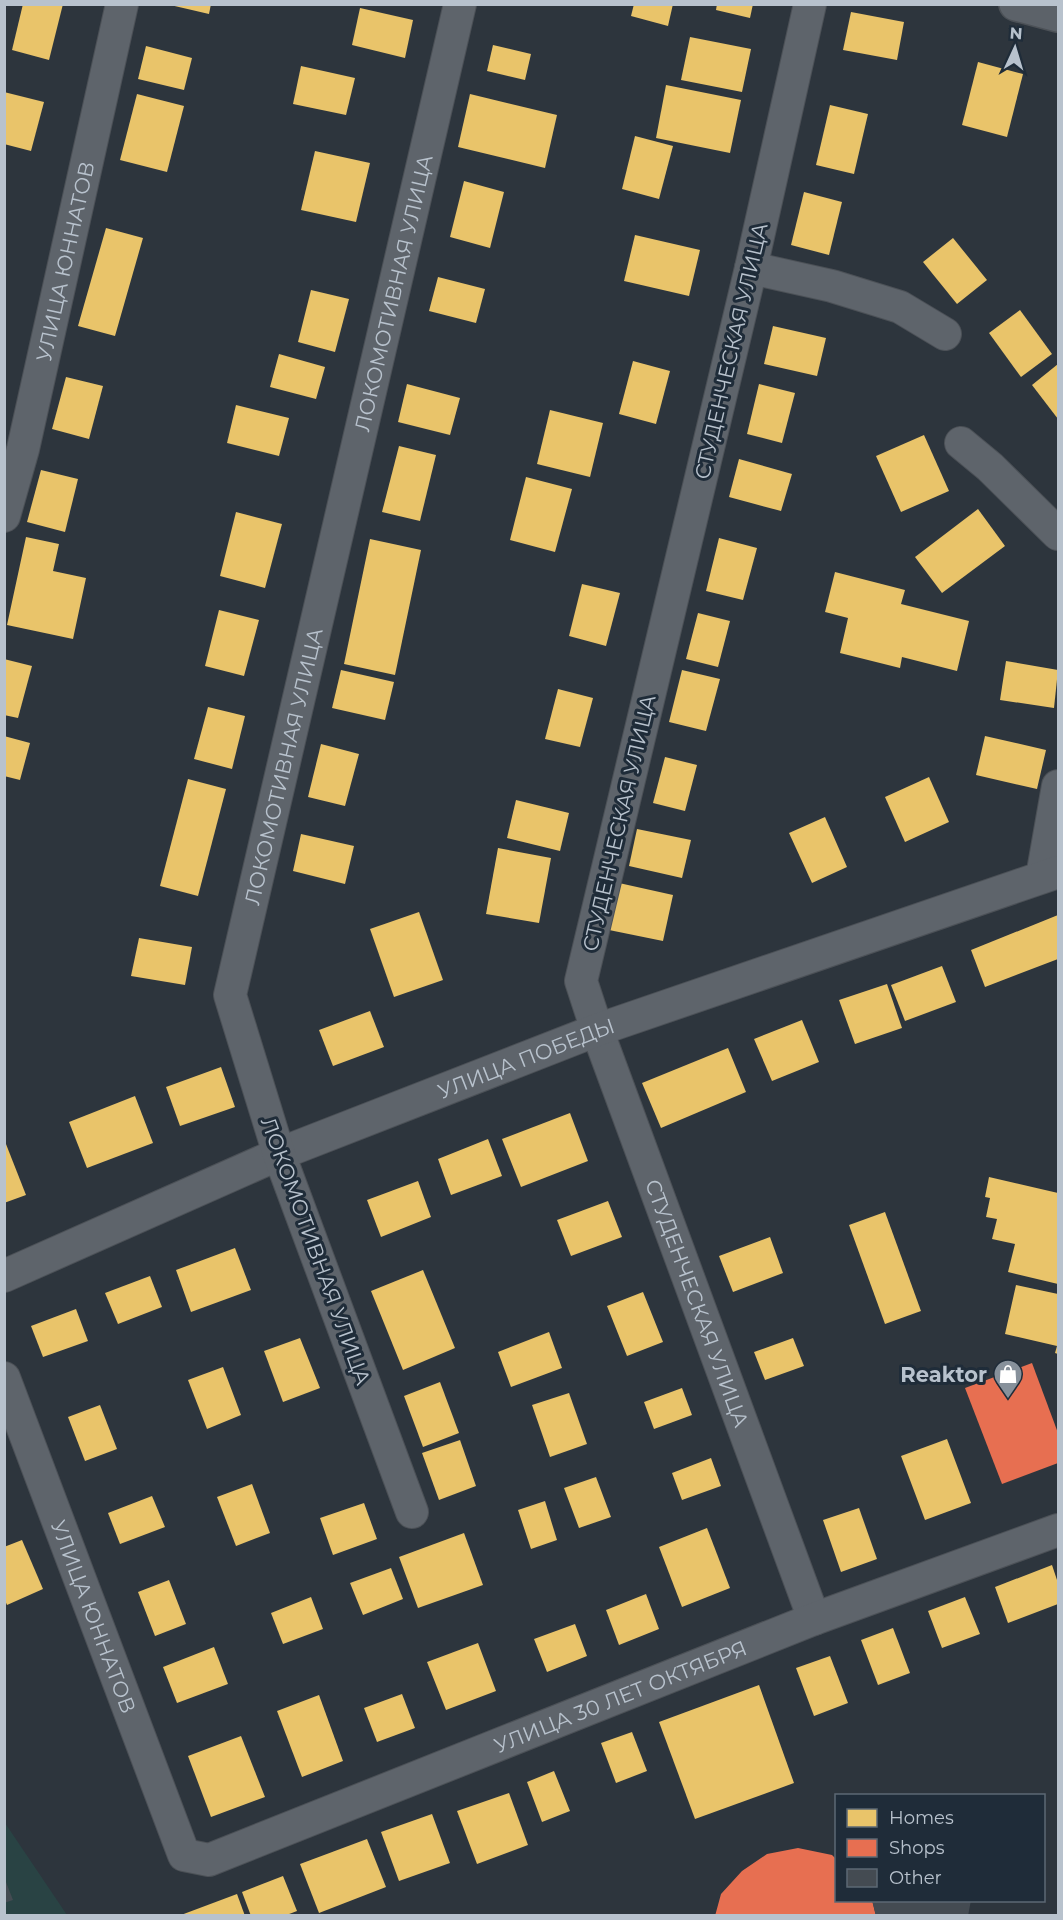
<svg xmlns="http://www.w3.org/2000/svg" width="1063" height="1920" viewBox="0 0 1063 1920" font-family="Montserrat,sans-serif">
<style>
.green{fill:#294344}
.homes{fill:#e9c46a}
.shops{fill:#e76f51}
.building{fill:#444b52}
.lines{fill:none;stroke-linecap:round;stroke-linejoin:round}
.street-casing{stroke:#4c5157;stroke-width:34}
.secondary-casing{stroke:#4c5157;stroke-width:36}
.street{stroke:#5e646b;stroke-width:32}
.secondary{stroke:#5c6269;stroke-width:33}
.labels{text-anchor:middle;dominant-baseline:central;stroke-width:6;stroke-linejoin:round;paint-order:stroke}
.street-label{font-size:21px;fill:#b8c2cd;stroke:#1f2c39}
.poi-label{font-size:21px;font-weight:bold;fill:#b8c2cd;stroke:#1f2c39;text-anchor:end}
</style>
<rect width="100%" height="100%" fill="#2d353d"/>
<polygon class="green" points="5,1823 67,1915 5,1915"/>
<g class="homes">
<polygon points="23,4 63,4 49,60 12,50"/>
<polygon points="166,4 211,4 209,14"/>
<polygon points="634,4 673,4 668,26 631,16"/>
<polygon points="717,4 753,4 750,18 716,10"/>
<polygon points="360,8 413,20 405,58 352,45"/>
<polygon points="851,12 904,22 897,60 843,50"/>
<polygon points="690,37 751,49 742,92 681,80"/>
<polygon points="493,45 531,54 525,80 487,71"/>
<polygon points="146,46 192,58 184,90 138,79"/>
<polygon points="978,62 1023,74 1007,137 962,125"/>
<polygon points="301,66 355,78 346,115 293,104"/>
<polygon points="666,85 741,100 730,153 656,138"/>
<polygon points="4,92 44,102 31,151 4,144"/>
<polygon points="137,94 184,106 167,172 120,160"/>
<polygon points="470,94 557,115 545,168 458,147"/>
<polygon points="830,105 868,114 854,174 816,165"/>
<polygon points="635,136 673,146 659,199 622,189"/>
<polygon points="315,151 370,163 356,222 301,210"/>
<polygon points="464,181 504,192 490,248 450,237"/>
<polygon points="804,192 842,202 829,255 791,245"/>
<polygon points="106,228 143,238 115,336 78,326"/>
<polygon points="635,235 700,250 689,296 624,281"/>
<polygon points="953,238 987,280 957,304 923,262"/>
<polygon points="438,277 485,289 476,323 429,311"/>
<polygon points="311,290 349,299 335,352 298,342"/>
<polygon points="1020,310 1052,354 1021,377 989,333"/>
<polygon points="773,326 826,338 817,376 764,364"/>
<polygon points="279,354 325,367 316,399 270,387"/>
<polygon points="633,361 670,371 656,424 619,414"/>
<polygon points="1058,364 1058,419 1032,385"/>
<polygon points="66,377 103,386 89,439 52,429"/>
<polygon points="407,384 460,398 450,435 398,422"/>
<polygon points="759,384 795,393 782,443 747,434"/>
<polygon points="236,405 289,418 279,456 227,443"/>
<polygon points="550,410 603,423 590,477 537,464"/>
<polygon points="924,435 949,491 901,512 876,456"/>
<polygon points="399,446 436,455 420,521 382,512"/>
<polygon points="739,459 792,474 781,511 729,497"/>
<polygon points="41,470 78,479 65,532 27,522"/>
<polygon points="526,477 572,489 555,552 510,540"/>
<polygon points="978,509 1005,546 942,593 915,557"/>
<polygon points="236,512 282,524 265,588 220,576"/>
<polygon points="26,537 59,544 53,571 86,578 73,639 7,625"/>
<polygon points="719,538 757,548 743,600 706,591"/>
<polygon points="370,539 421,550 395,675 344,664"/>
<polygon points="835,572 905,590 901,604 969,621 957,671 902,657 900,668 840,653 848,618 825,612"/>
<polygon points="582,584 620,593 606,646 569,636"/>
<polygon points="219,610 259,620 244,676 205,666"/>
<polygon points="698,613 730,621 718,667 686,659"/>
<polygon points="4,659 32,666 18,718 4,715"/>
<polygon points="1006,661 1058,670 1054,708 1000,700"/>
<polygon points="341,670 394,682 385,720 332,708"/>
<polygon points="682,670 720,679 706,731 669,722"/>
<polygon points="558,689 593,698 580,747 545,739"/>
<polygon points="208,707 245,716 232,769 194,759"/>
<polygon points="4,736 30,743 20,780 4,776"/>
<polygon points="985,736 1046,750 1037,789 976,775"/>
<polygon points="321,744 359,754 345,806 308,797"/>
<polygon points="665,757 697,765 685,811 653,803"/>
<polygon points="929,777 949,822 905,842 885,797"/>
<polygon points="188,779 226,789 198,896 160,886"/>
<polygon points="516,800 569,813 560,851 507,838"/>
<polygon points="825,817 847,867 812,883 789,833"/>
<polygon points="637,829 691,840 682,878 629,866"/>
<polygon points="301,834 354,846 345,884 293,871"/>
<polygon points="498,848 551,858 539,923 486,914"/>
<polygon points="619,883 673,895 663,941 609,930"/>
<polygon points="419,912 443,980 394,997 370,929"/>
<polygon points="1058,915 1058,959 985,987 971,950"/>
<polygon points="139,938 192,947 185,985 131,976"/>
<polygon points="942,966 956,1002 905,1021 891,985"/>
<polygon points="887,984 902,1028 855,1044 839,1000"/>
<polygon points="370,1011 384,1047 333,1066 319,1030"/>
<polygon points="802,1020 819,1062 772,1081 754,1039"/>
<polygon points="728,1048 746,1092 661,1128 642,1083"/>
<polygon points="221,1067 235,1107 180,1126 166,1087"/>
<polygon points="135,1096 153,1143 87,1168 69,1122"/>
<polygon points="570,1113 588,1161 521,1187 502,1139"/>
<polygon points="4,1139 26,1195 4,1203"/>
<polygon points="488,1139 502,1176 451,1195 438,1159"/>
<polygon points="989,1177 1058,1193 1058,1284 1008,1272 1015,1244 992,1239 997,1219 986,1217 990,1198 985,1197"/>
<polygon points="418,1181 431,1217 381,1237 367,1200"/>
<polygon points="608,1201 622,1237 571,1256 557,1220"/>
<polygon points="885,1212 921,1311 885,1324 849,1225"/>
<polygon points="770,1237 783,1273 733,1292 719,1256"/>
<polygon points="235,1248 251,1290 191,1312 176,1270"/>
<polygon points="423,1270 455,1348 403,1370 371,1291"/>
<polygon points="150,1276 162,1307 118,1324 105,1293"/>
<polygon points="1016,1285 1058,1294 1058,1354 1055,1353 1057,1346 1005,1334"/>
<polygon points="643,1292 663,1342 627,1356 607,1306"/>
<polygon points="76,1309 88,1341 43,1357 31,1326"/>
<polygon points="549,1332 562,1368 511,1387 498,1352"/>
<polygon points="300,1338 320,1388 283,1402 264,1351"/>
<polygon points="793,1338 804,1366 765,1380 754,1352"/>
<polygon points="223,1367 241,1415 207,1429 188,1380"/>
<polygon points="440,1382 459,1433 423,1447 404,1396"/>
<polygon points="682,1388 692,1415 654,1429 644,1402"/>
<polygon points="569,1393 587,1444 550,1457 532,1405"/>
<polygon points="100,1405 117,1449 85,1461 68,1417"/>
<polygon points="947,1439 971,1503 925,1520 901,1456"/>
<polygon points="460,1440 476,1486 439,1500 422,1453"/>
<polygon points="711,1458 721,1486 682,1500 672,1473"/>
<polygon points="596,1477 611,1517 579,1528 564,1488"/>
<polygon points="252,1484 270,1533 236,1546 217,1497"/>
<polygon points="152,1496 165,1527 120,1544 108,1513"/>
<polygon points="545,1501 557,1540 531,1549 518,1510"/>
<polygon points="364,1503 377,1539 333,1555 320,1518"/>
<polygon points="859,1508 877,1559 841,1572 823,1520"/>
<polygon points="707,1528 730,1588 682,1607 659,1547"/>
<polygon points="464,1533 483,1585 418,1608 399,1557"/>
<polygon points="22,1540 43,1589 7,1605 4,1598 4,1547"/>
<polygon points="1052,1565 1058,1583 1058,1604 1008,1623 995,1587"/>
<polygon points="391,1568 403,1599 363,1615 350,1583"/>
<polygon points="169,1580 186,1624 155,1636 138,1592"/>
<polygon points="646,1594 659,1629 619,1645 606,1610"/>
<polygon points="311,1597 323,1629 283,1644 271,1613"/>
<polygon points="965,1597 980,1634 942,1648 928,1611"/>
<polygon points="575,1624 587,1656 547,1672 534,1639"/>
<polygon points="893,1628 910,1673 878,1685 861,1640"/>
<polygon points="478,1643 496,1691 446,1710 427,1662"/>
<polygon points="214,1647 228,1684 177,1703 163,1667"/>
<polygon points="830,1656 848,1703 814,1716 796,1668"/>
<polygon points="759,1685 794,1783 695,1819 659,1722"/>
<polygon points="402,1694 415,1728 377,1742 364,1708"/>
<polygon points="319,1695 343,1761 302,1777 277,1711"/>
<polygon points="632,1732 647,1771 616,1783 601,1743"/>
<polygon points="241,1736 265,1797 211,1817 188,1756"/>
<polygon points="554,1771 570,1811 542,1822 527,1782"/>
<polygon points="509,1793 528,1845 477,1864 457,1811"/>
<polygon points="432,1814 450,1863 399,1881 381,1832"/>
<polygon points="367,1839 386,1887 319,1913 300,1864"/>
<polygon points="283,1876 297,1911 284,1916 251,1916 242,1892"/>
<polygon points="237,1894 245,1916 181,1916 181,1915"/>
</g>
<g class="shops">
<polygon points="1032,1363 1058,1433 1058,1463 1002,1484 965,1388"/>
<polygon points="798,1848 832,1855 836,1859 836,1900 872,1900 876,1916 715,1916 721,1894 742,1871 767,1854"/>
</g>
<g class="building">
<polygon points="4,1877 13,1900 4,1903"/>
<polygon points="872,1900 971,1900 968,1916 876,1916"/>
</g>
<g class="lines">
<g class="street-casing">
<g id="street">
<path id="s1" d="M 810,4 L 751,268 L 581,981 L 597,1030 L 814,1619"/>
<polyline points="751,268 832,286 900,307 945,334"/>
<polyline points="961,443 990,467 1058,534"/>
<path id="s2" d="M 4,516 L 23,449 L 122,4"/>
<polyline points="1042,877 1058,786"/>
<path id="s3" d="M 4,1276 L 279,1154 L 597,1030 L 1058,872"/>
<path id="s4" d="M 4,1378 L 184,1855 L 209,1860 L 814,1619 L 1058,1530"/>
<path id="s5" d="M 412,1512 L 279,1154 L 230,995 L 460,4"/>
</g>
</g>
<g class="secondary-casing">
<polyline id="secondary" points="1016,4 1058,15"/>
</g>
<use href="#street" class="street"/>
<use href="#secondary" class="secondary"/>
</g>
<defs>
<g id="shop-pin" transform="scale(1.5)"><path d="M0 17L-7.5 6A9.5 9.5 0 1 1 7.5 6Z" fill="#87919b" stroke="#1f2c39"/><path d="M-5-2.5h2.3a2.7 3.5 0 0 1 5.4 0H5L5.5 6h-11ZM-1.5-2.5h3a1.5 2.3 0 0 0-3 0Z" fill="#fff"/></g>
</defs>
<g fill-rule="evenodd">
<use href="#shop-pin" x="1008" y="1374"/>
</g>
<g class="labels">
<g class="street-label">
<text stroke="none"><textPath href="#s2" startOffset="262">УЛИЦА ЮННАТОВ</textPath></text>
<text stroke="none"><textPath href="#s5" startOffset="1269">ЛОКОМОТИВНАЯ УЛИЦА</textPath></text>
<text transform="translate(731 351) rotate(-77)">СТУДЕНЧЕСКАЯ УЛИЦА</text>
<text stroke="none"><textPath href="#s5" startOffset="783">ЛОКОМОТИВНАЯ УЛИЦА</textPath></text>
<text transform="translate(619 823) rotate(-77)">СТУДЕНЧЕСКАЯ УЛИЦА</text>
<text stroke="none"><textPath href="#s3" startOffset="566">УЛИЦА ПОБЕДЫ</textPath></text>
<text transform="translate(316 1251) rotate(70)">ЛОКОМОТИВНАЯ УЛИЦА</text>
<text stroke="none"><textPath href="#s1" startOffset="1346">СТУДЕНЧЕСКАЯ УЛИЦА</textPath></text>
<text stroke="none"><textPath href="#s4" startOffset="255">УЛИЦА ЮННАТОВ</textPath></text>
<text stroke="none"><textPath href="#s4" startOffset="978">УЛИЦА 30 ЛЕТ ОКТЯБРЯ</textPath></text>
</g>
<g class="poi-label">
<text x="987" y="1374">Reaktor</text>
</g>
</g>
<rect width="1063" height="1920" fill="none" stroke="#b8c2cd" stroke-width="12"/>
<rect x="835" y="1794" width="210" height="108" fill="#1f2c39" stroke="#5c6874" stroke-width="1.5"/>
<rect x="847" y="1809" width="30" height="18" fill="#e9c46a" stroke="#5c6874" stroke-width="1.5"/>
<text x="889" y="1824" font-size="18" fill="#b8c2cd">Homes</text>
<rect x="847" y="1839" width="30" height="18" fill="#e76f51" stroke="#5c6874" stroke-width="1.5"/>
<text x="889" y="1854" font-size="18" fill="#b8c2cd">Shops</text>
<rect x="847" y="1869" width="30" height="18" fill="#444b52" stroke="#5c6874" stroke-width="1.5"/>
<text x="889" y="1884" font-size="18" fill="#b8c2cd">Other</text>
<g transform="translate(1015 48) rotate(4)" stroke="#1f2c39" stroke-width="4.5" paint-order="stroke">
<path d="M0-4.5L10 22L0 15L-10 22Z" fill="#b8c2cd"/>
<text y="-9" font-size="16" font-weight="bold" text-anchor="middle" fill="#b8c2cd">N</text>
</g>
</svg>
